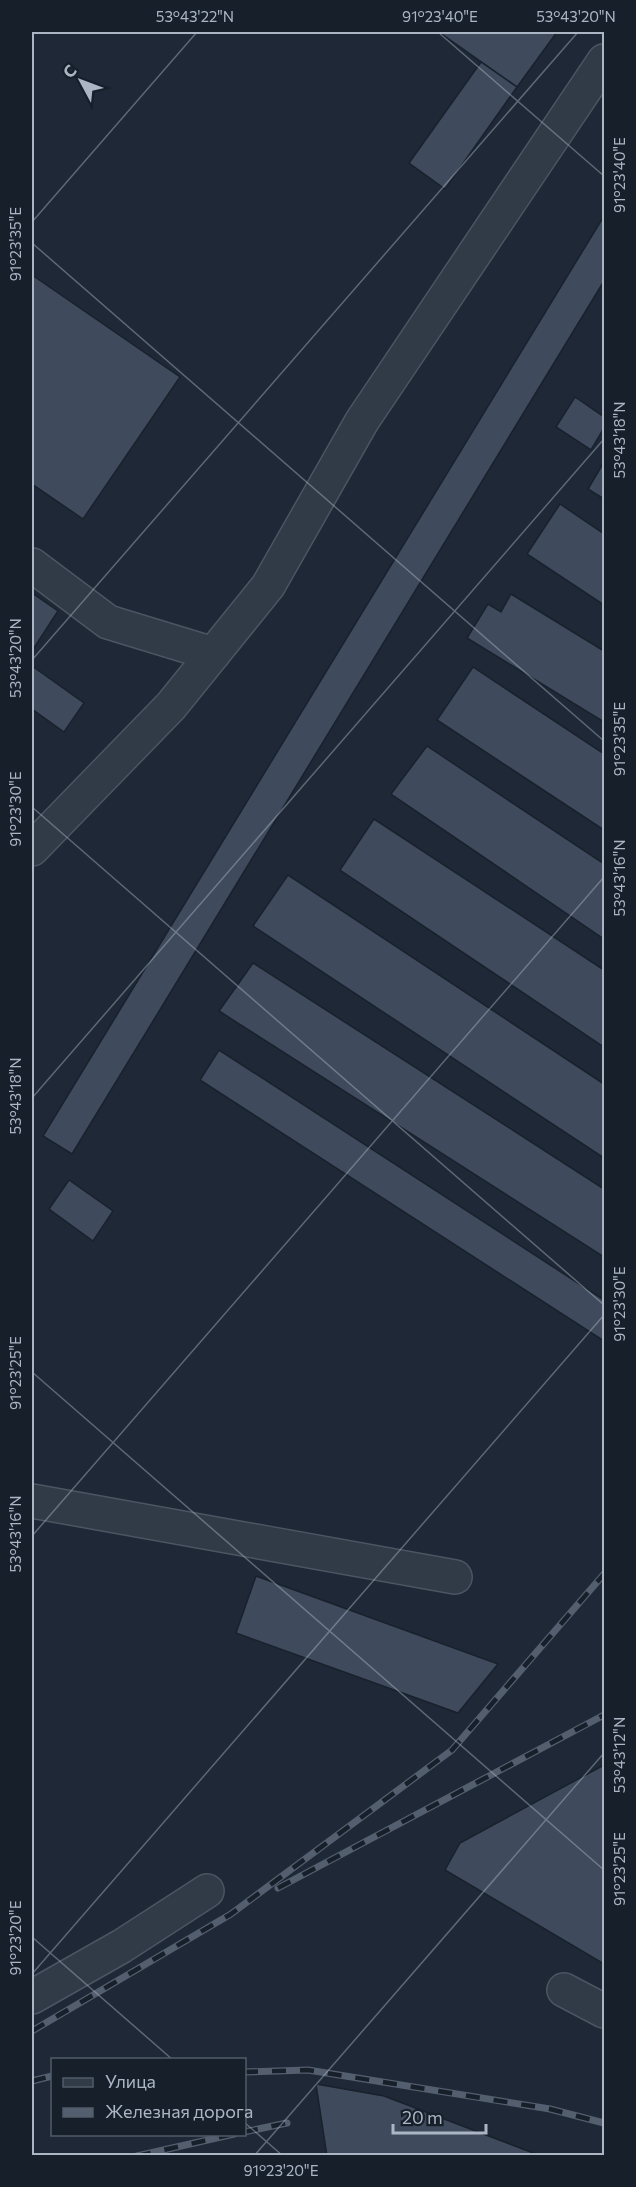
<svg xmlns="http://www.w3.org/2000/svg" width="636" height="2187" viewBox="0 0 636 2187" font-family="Commissioner,sans-serif">
<style>
.building{fill:#3f4b5c;stroke:#19212d;stroke-width:1.5}
.lines{fill:none;stroke-linecap:round;stroke-linejoin:round}
.minor-casing{stroke:#4c5562;stroke-width:36}
.minor{stroke:#313a47;stroke-width:33}
.rail-casing{stroke:#535e6e;stroke-width:7}
.rail{stroke:#171f2b;stroke-width:4.5;stroke-dasharray:14;stroke-linecap:butt}
.ticks{fill:none;stroke:#abb5c4;stroke-width:1.5;stroke-opacity:0.45}
.neatline{fill:none;stroke:#abb5c4;stroke-width:2}
.ticks-label{font-size:15px;text-anchor:middle;fill:#abb5c4}
</style>
<rect width="100%" height="100%" fill="#1e2836"/>
<g class="building">
<polygon points="439,32 557,32 517,87"/>
<polygon points="481,62 517,87 445,189 409,163"/>
<polygon points="604,216 604,281 72,1154 43,1136"/>
<polygon points="32,275 180,377 83,519 32,484"/>
<polygon points="575,397 604,417 604,428 591,450 556,427"/>
<polygon points="604,462 604,499 588,489"/>
<polygon points="560,504 604,534 604,605 527,554"/>
<polygon points="32,593 58,611 32,651"/>
<polygon points="511,594 604,651 604,722 467,638 488,604 501,612"/>
<polygon points="32,666 84,703 64,732 32,709"/>
<polygon points="473,667 604,754 604,830 437,720"/>
<polygon points="427,746 604,864 604,939 391,794"/>
<polygon points="374,819 604,970 604,1047 340,870"/>
<polygon points="288,875 604,1084 604,1158 253,926"/>
<polygon points="253,963 604,1189 604,1257 219,1011"/>
<polygon points="219,1050 604,1300 604,1341 200,1080"/>
<polygon points="69,1180 113,1211 93,1241 49,1209"/>
<polygon points="256,1576 498,1664 458,1713 236,1633"/>
<polygon points="604,1765 604,1964 445,1870 460,1843"/>
<polygon points="316,2084 384,2096 541,2156 327,2156"/>
</g>
<g class="lines">
<g class="minor-casing">
<g id="minor">
<polyline points="32,565 108,622 213,654"/>
<polyline points="32,849 171,706 268,586 362,421 604,61"/>
<polyline points="32,1501 455,1577"/>
<polyline points="564,1990 604,2011"/>
<polyline points="32,1997 122,1946 207,1891"/>
</g>
</g>
<use href="#minor" class="minor"/>
<g class="rail-casing">
<g id="rail">
<polyline points="278,1888 604,1715"/>
<polyline points="32,2031 231,1914 452,1750 604,1574"/>
<polyline points="244,2072 308,2070 550,2109 604,2123"/>
<polyline points="32,2081 52,2076"/>
<polyline points="244,2132 287,2123"/>
<polyline points="137,2156 234,2134"/>
</g>
</g>
<use href="#rail" class="rail"/>
</g>
<path class="ticks" d="M 438,32 L 604,176M 32,222 L 197,32M 32,243 L 604,741M 32,660 L 578,32M 32,807 L 604,1305M 32,1098 L 604,439M 32,1372 L 604,1870M 32,1536 L 604,877M 32,1937 L 173,2060M 32,1974 L 604,1315M 244,2122 L 283,2156M 254,2156 L 604,1753"/>
<rect width="636" height="2187" fill="none" stroke="#171f2b" stroke-width="66"/>
<rect x="51" y="2058" width="195" height="78" fill="#171f2b" stroke="#525b68" stroke-width="1.5"/>
<rect x="63" y="2078" width="30" height="9" fill="#313a47" stroke="#525b68" stroke-width="1.5"/>
<text x="105" y="2088" font-size="18" fill="#abb5c4">Улица</text>
<rect x="63" y="2108" width="30" height="9" fill="#535e6e" stroke="#525b68" stroke-width="1.5"/>
<text x="105" y="2118" font-size="18" fill="#abb5c4">Железная дорога</text>
<g transform="translate(81 81) rotate(311)" stroke="#171f2b" stroke-width="4.5" paint-order="stroke">
<path d="M0-4.5L10 22L0 15L-10 22Z" fill="#abb5c4"/>
<text y="-9" font-size="16" font-weight="bold" text-anchor="middle" fill="#abb5c4">С</text>
</g>
<path d="M393 2124v9h93v-9" fill="none" stroke="#abb5c4" stroke-width="3"/>
<text x="402" y="2124" font-size="18" fill="#abb5c4" stroke="#171f2b" stroke-width="4.5" paint-order="stroke">20 m</text>
<rect x="33" y="33" width="570" height="2121" class="neatline"/>
<g class="ticks-label">
<text x="195" y="22">53°43'22"N</text>
<text x="440" y="22">91°23'40"E</text>
<text x="576" y="22">53°43'20"N</text>
<text transform="translate(620 175) rotate(-90)" y="5">91°23'40"E</text>
<text transform="translate(16 244) rotate(-90)" y="5">91°23'35"E</text>
<text transform="translate(620 440) rotate(-90)" y="5">53°43'18"N</text>
<text transform="translate(16 658) rotate(-90)" y="5">53°43'20"N</text>
<text transform="translate(620 739) rotate(-90)" y="5">91°23'35"E</text>
<text transform="translate(16 809) rotate(-90)" y="5">91°23'30"E</text>
<text transform="translate(620 878) rotate(-90)" y="5">53°43'16"N</text>
<text transform="translate(16 1096) rotate(-90)" y="5">53°43'18"N</text>
<text transform="translate(620 1304) rotate(-90)" y="5">91°23'30"E</text>
<text transform="translate(16 1373) rotate(-90)" y="5">91°23'25"E</text>
<text transform="translate(16 1534) rotate(-90)" y="5">53°43'16"N</text>
<text transform="translate(620 1755) rotate(-90)" y="5">53°43'12"N</text>
<text transform="translate(620 1869) rotate(-90)" y="5">91°23'25"E</text>
<text transform="translate(16 1938) rotate(-90)" y="5">91°23'20"E</text>
<text x="281" y="2176">91°23'20"E</text>
</g>
</svg>
